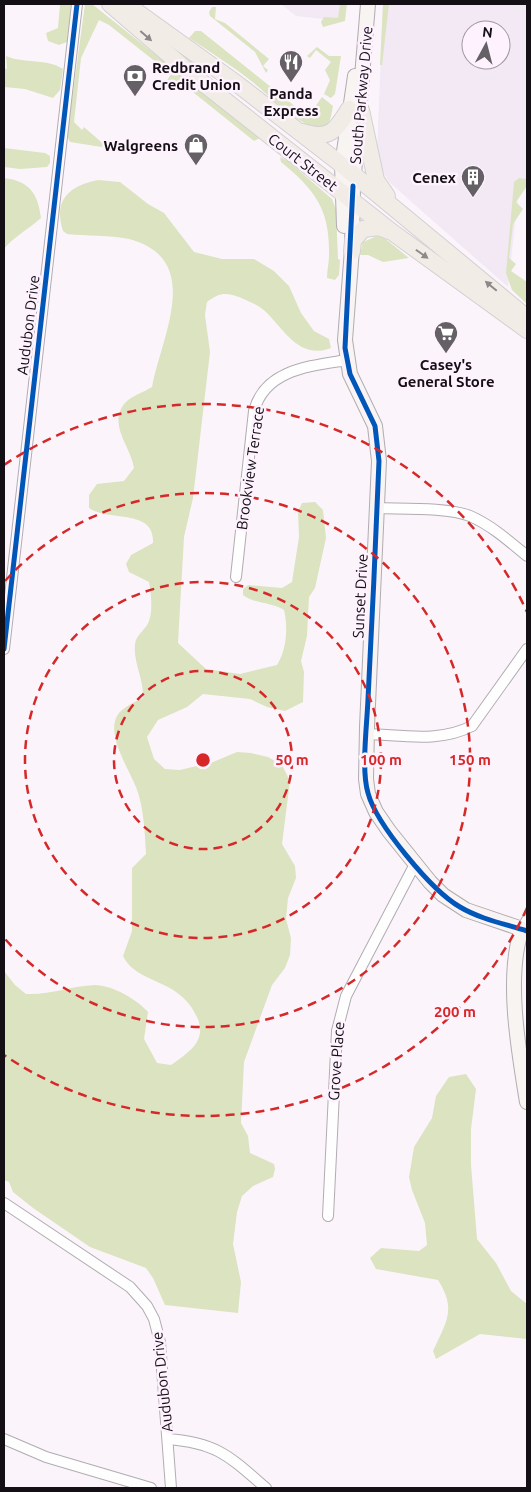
<svg xmlns="http://www.w3.org/2000/svg" width="531" height="1492" viewBox="0 0 531 1492" font-family="Ubuntu,sans-serif">
<style>
.commercial{fill:#f2e9f5;fill-rule:evenodd}
.green{fill:#dce3c0}
.lines{fill:none;stroke-linecap:round;stroke-linejoin:round}
.street-casing{stroke:#b1acb1;stroke-width:12}
.secondary-casing{stroke:#b1acb1;stroke-width:16}
.primary-casing{stroke:#d3d0d3;stroke-width:18}
.street{stroke:#fefefe;stroke-width:10}
.secondary{stroke:#f7f4f2;stroke-width:14}
.primary{stroke:#f1ece6;stroke-width:16}
.cycleway-casing{stroke:#fdf2fe;stroke-width:8}
.cycleway{stroke:#0057b8;stroke-width:5}
.oneway{fill:#8e8988}
.ring{fill:none;stroke:#d62828;stroke-width:2.5;stroke-dasharray:9 6}
.labels{text-anchor:middle;dominant-baseline:central;stroke-width:5;stroke-linejoin:round;paint-order:stroke}
.poi-label{font-size:15px;font-weight:bold;fill:#140f15;stroke:#fdf2fe}
.street-label{font-size:15px;fill:#140f15;stroke:#fdf2fe}
.centre{fill:#d62828;stroke:#fdf2fe;stroke-width:2.5}
.ring-label{font-size:15px;text-anchor:middle;font-weight:bold;fill:#d62828;stroke:#fdf2fe;stroke-width:5;stroke-linejoin:round;paint-order:stroke}
</style>
<rect width="100%" height="100%" fill="#fbf5fb"/>
<g class="commercial">
<polygon points="281,4 342,4 340,21 296,16"/>
<path d="M 383,4 L 527,4 L 527,180 L 520,180 L 508,287 L 389,182 L 379,165 L 377,152 ZM 471,30 L 501,30 L 501,60 L 471,60 Z"/>
</g>
<g class="green">
<polygon points="60,4 71,4 67,42 59,45 48,41 46,33 58,28"/>
<polygon points="85,4 92,4 260,138 254,141 179,81 166,82 171,74 109,25 99,20 81,58 74,122 82,130 84,127 108,148 70,142 67,136"/>
<polygon points="340,4 347,4 345,21 323,27 321,22 324,17 338,18"/>
<polygon points="383,4 389,4 382,65 380,65"/>
<polygon points="212,7 216,7 215,19 225,23 269,59 263,66 268,70 266,73 255,52 210,16 209,12"/>
<path d="M 195,31 L 201,31 L 301,111 L 312,111 L 322,97 L 333,106 C 331,116 331,128 317,127 C 298,126 266,92 250,80 C 231,65 210,52 189,38 Z"/>
<polygon points="317,47 329,56 341,56 335,94 331,98 324,94 330,80 325,70 331,62 316,50 310,58 307,56"/>
<path d="M 6,56 C 24,64 47,58 63,69 L 60,90 L 53,98 L 25,89 L 4,87 L 4,68 L 7,69 Z"/>
<polygon points="4,148 45,153 50,156 50,163 47,167 20,169 4,167"/>
<path d="M 280,157 L 288,161 L 332,199 L 336,210 L 338,259 L 340,260 L 339,275 L 335,280 L 327,278 C 327,270 329,263 329,255 C 330,209 315,190 281,162 Z"/>
<path d="M 4,178 C 30,181 38,194 41,218 C 30,228 11,239 4,249 Z"/>
<polygon points="519,178 527,179 527,186 516,202 523,209 513,224 509,258 516,264 511,271 527,282 527,304 512,290 506,273 514,182"/>
<path d="M 98,180 L 120,182 L 148,204 L 164,213 L 194,252 L 222,259 L 254,259 L 274,271 L 289,286 L 301,313 L 314,331 L 329,339 L 331,348 C 300,360 285,331 266,312 C 259,305 248,301 239,297 C 225,292 219,293 207,302 L 205,315 L 210,352 L 193,498 L 184,537 L 178,643 L 206,669 L 240,674 L 277,665 C 287,649 288,627 284,610 C 271,602 254,604 243,595 L 243,589 L 248,585 L 282,588 L 292,582 L 299,537 L 298,511 L 302,503 L 315,502 L 323,510 L 326,538 L 315,588 L 309,597 L 307,636 L 301,661 L 304,672 L 303,702 L 285,711 L 267,707 L 250,699 L 203,694 L 187,707 L 158,720 L 147,737 L 154,759 L 165,769 L 180,770 L 213,762 L 237,752 L 251,753 L 268,757 L 282,765 L 290,781 L 282,844 L 295,866 L 296,878 L 288,898 L 286,919 L 291,938 L 290,955 L 285,968 L 272,985 L 244,1062 L 241,1123 L 248,1136 L 250,1153 L 274,1164 L 275,1169 L 273,1177 L 253,1186 L 242,1196 L 237,1212 L 233,1244 L 241,1282 L 238,1313 L 165,1305 L 153,1278 L 146,1268 L 90,1247 L 33,1208 L 13,1192 L 9,1182 L 4,1180 L 4,971 L 15,985 L 26,994 C 50,995 71,986 95,985 C 112,985 138,1000 148,1012 L 144,1039 L 157,1063 L 171,1065 C 188,1053 208,1041 197,1017 C 179,977 137,985 123,956 L 132,931 L 132,868 L 146,854 C 145,835 144,814 139,796 C 134,775 105,738 117,716 C 122,707 135,702 143,698 C 144,679 133,663 135,644 C 136,634 146,630 149,621 C 153,610 151,594 149,582 L 129,572 L 126,564 L 131,555 L 153,543 C 155,508 109,522 89,508 L 89,495 L 97,484 L 124,481 L 134,468 C 131,447 107,424 125,403 C 131,396 144,392 152,387 C 161,337 205,259 129,239 C 109,235 87,236 67,234 L 63,231 C 53,200 69,186 98,180 Z"/>
<polygon points="377,236 383,237 409,258 383,262 368,255 360,255 363,242"/>
<path d="M 466,1074 L 476,1089 L 471,1129 L 471,1165 L 477,1239 L 496,1263 L 511,1291 L 527,1304 L 527,1339 L 480,1334 L 436,1359 L 433,1351 C 446,1322 457,1310 438,1280 L 376,1269 L 370,1258 L 381,1248 L 419,1251 L 427,1245 L 425,1223 L 412,1190 L 409,1177 L 414,1147 L 432,1118 L 436,1096 L 449,1077 Z"/>
</g>
<g class="lines">
<g class="street-casing">
<g id="street">
<path d="M 377,508 C 401,509 448,507 470,516 C 491,525 509,541 527,556"/>
<path d="M 236,577 L 254,411 C 265,369 311,366 347,360"/>
<polyline points="4,649 77,4"/>
<path d="M 367,734 C 402,735 439,743 472,726 L 527,649"/>
<polyline points="527,920 522,929 527,931"/>
<polyline points="4,1203 130,1287 147,1306 154,1319 160,1342 171,1488"/>
<polyline points="328,1216 337,1031 346,996 415,864"/>
<polyline points="4,1439 46,1457 151,1488"/>
<path d="M 168,1439 C 218,1443 230,1457 266,1488"/>
</g>
</g>
<g class="secondary-casing">
<g id="secondary">
<path d="M 368,4 L 353,186 L 352,249 L 345,340 L 350,374 L 375,426 L 379,461 L 367,727 L 366,779 L 368,794 L 376,812 L 389,831 L 430,882 L 443,895 L 466,910 L 522,929 C 505,976 519,1053 527,1102"/>
<polyline points="344,226 342,165 355,76"/>
</g>
</g>
<g class="primary-casing">
<g id="primary">
<polyline points="110,4 189,72 392,232 527,330"/>
<polyline points="126,4 236,83 342,165 526,317"/>
<polyline points="361,110 376,180 387,196"/>
<path d="M 302,132 C 329,140 335,132 349,109"/>
<polyline points="352,251 353,241 363,229 379,227 389,231"/>
</g>
</g>
<use href="#street" class="street"/>
<use href="#secondary" class="secondary"/>
<use href="#primary" class="primary"/>
<g class="cycleway-casing">
<g id="cycleway">
<path d="M 353,186 L 345,348 L 350,374 L 375,426 L 379,461 C 376,540 372,620 368,699 C 367,725 361,770 368,793 C 376,824 432,891 460,907 C 480,919 505,924 527,931"/>
<polyline points="4,649 77,4"/>
</g>
</g>
<use href="#cycleway" class="cycleway"/>
</g>
<defs><path id="oneway-solid" d="M-6-.8H1V-3.2L6.5 0L1 3.2V.8H-6Z" transform="scale(1.25)"/></defs>
<g class="oneway">
<use href="#oneway-solid" transform="translate(146 36) rotate(41)"/>
<use href="#oneway-solid" transform="translate(422 254) rotate(35)"/>
<use href="#oneway-solid" transform="translate(491 286) rotate(-140)"/>
</g>
<g class="ring">
<circle cx="203" cy="760" r="89"/>
<circle cx="203" cy="760" r="178"/>
<path d="M5 581A267 267 0 1 1 5 939"/>
<path d="M527 908A356 356 0 0 1 4 1055M4 465A356 356 0 0 1 527 612"/>
</g>
<defs>
<g id="restaurant-pin" transform="scale(1.25)"><path d="M0 17L-7.5 6A9.5 9.5 0 1 1 7.5 6Z" fill="#656066" stroke="#fdf2fe"/><path d="M-5-6h1v4h1v-4h1v4h1v-4h1v5L-1.5 .5V6h-2V.5L-5-1ZM5-6V6H3V1.5H1.5Q1.5-4 5-6Z" fill="#fff"/></g>
<g id="bank-pin" transform="scale(1.25)"><path d="M0 17L-7.5 6A9.5 9.5 0 1 1 7.5 6Z" fill="#656066" stroke="#fdf2fe"/><path d="M-6-4H6V4H-6ZM0-2.3a2.3 2.3 0 1 0 0 4.6a2.3 2.3 0 1 0 0-4.6Z" fill="#fff"/></g>
<g id="shop-pin" transform="scale(1.25)"><path d="M0 17L-7.5 6A9.5 9.5 0 1 1 7.5 6Z" fill="#656066" stroke="#fdf2fe"/><path d="M-5-2.5h2.3a2.7 3.5 0 0 1 5.4 0H5L5.5 6h-11ZM-1.5-2.5h3a1.5 2.3 0 0 0-3 0Z" fill="#fff"/></g>
<g id="building-pin" transform="scale(1.25)"><path d="M0 17L-7.5 6A9.5 9.5 0 1 1 7.5 6Z" fill="#656066" stroke="#fdf2fe"/><path d="M-4-6H4V6H1V3H-1V6H-4ZM-2.5-4.3h1.7v1.8h-1.7ZM.8-4.3h1.7v1.8H.8ZM-2.5-1h1.7V.8h-1.7ZM.8-1h1.7V.8H.8Z" fill="#fff"/></g>
<g id="supermarket-pin" transform="scale(1.25)"><path d="M0 17L-7.5 6A9.5 9.5 0 1 1 7.5 6Z" fill="#656066" stroke="#fdf2fe"/><path d="M-6-5.5h2.5l.6 2H6L4.5 2H-2.5L-4.4-4H-6ZM-1.5 3.2a1.3 1.3 0 1 0 .1 0ZM3 3.2a1.3 1.3 0 1 0 .1 0Z" fill="#fff"/></g>
</defs>
<g fill-rule="evenodd">
<use href="#restaurant-pin" x="291" y="62"/>
<use href="#bank-pin" x="135" y="76"/>
<use href="#shop-pin" x="196" y="145"/>
<use href="#building-pin" x="473" y="177"/>
<use href="#supermarket-pin" x="446" y="333"/>
</g>
<g class="labels">
<g class="poi-label">
<text x="152" y="67" text-anchor="start">Redbrand<tspan x="152" dy="17">Credit Union</tspan></text>
<text x="291" y="93">Panda<tspan x="291" dy="17">Express</tspan></text>
<text x="178" y="145" text-anchor="end">Walgreens</text>
<text x="456" y="177" text-anchor="end">Cenex</text>
<text x="446" y="364">Casey's<tspan x="446" dy="17">General Store</tspan></text>
</g>
<g class="street-label">
<text transform="translate(361 95) rotate(-85)">South Parkway Drive</text>
<text transform="translate(303 162) rotate(38)">Court Street</text>
<text transform="translate(28 325) rotate(-83)">Audubon Drive</text>
<text transform="translate(250 468) rotate(-82)">Brookview Terrace</text>
<text transform="translate(360 596) rotate(-87)">Sunset Drive</text>
<text transform="translate(336 1061) rotate(-86)">Grove Place</text>
<text transform="translate(162 1382) rotate(-96)">Audubon Drive</text>
</g>
</g>
<circle cx="203" cy="760" r="8" class="centre"/>
<g class="ring-label">
<text x="292" y="765">50 m</text>
<text x="381" y="765">100 m</text>
<text x="470" y="765">150 m</text>
<text x="455" y="1017">200 m</text>
</g>
<rect width="531" height="1492" fill="none" stroke="#140f15" stroke-width="10"/>
<g transform="translate(486 45) rotate(7)"><circle r="24" fill="#fdf2fe" stroke="#a097a1"/>
<path d="M0-4L9 19L0 12L-9 19Z" fill="#656066"/>
<text y="-8" font-size="14" font-weight="bold" text-anchor="middle" fill="#140f15">N</text>
</g>
</svg>
